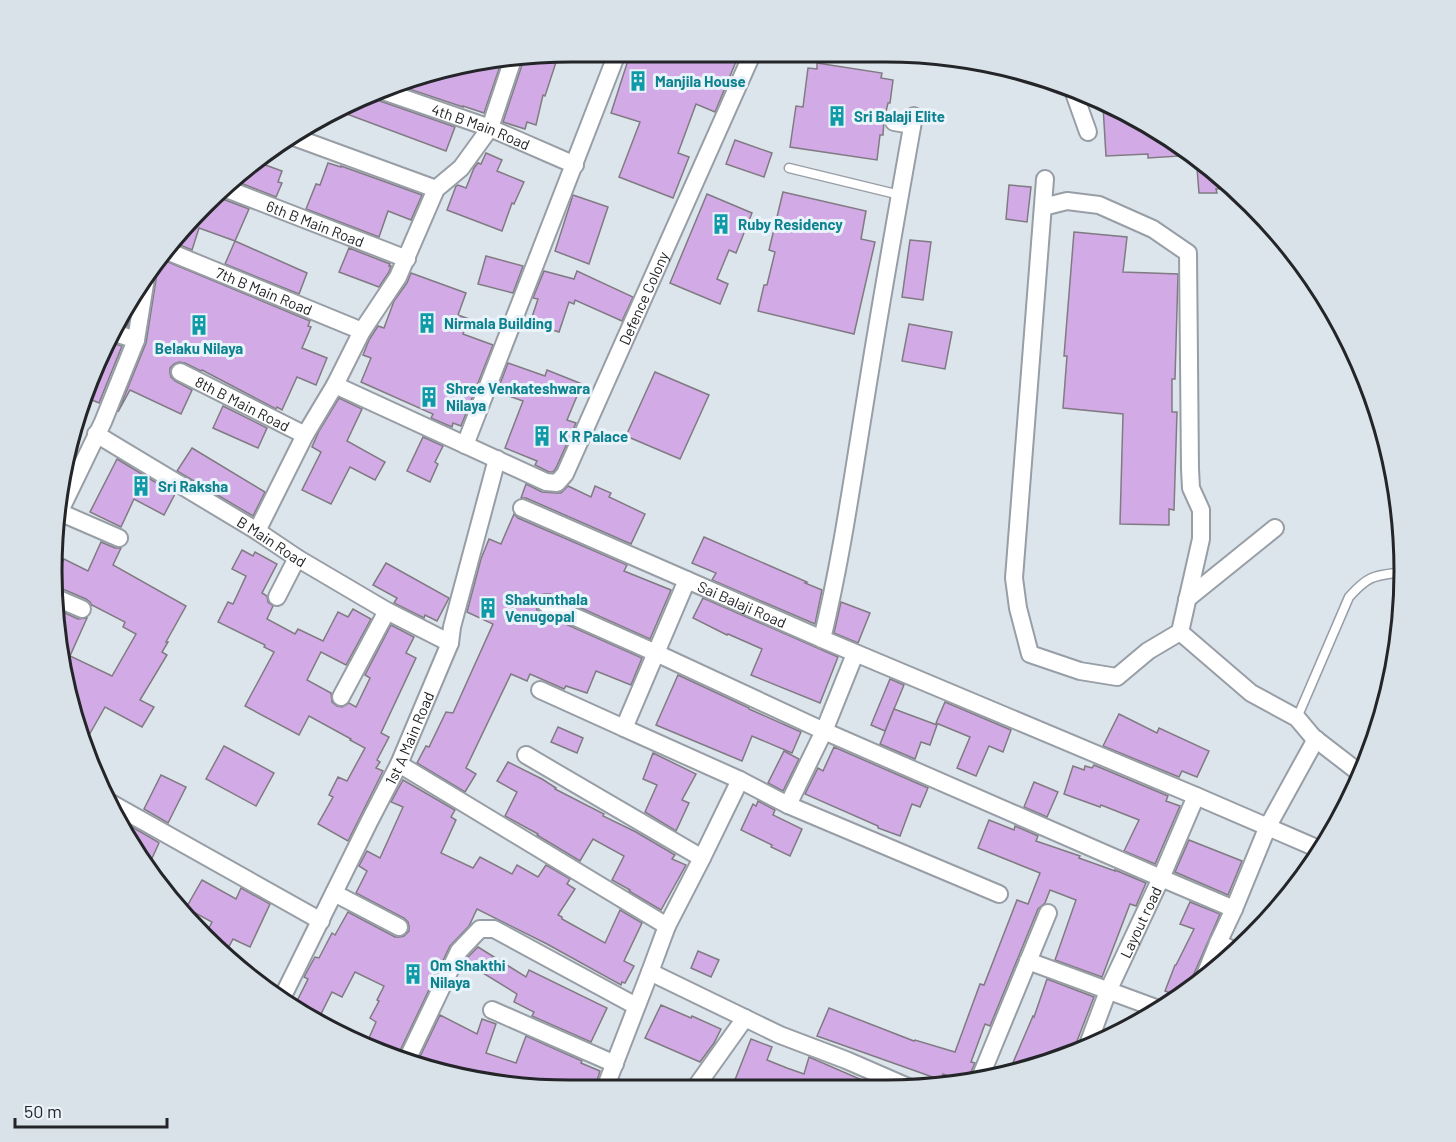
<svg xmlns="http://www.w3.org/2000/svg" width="1456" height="1142" viewBox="0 0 1456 1142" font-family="Barlow,sans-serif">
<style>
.building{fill:#d2aae6;stroke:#807b82;stroke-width:1.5}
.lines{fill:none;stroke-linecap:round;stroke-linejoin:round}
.service-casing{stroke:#989ea6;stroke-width:11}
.minor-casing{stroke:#989ea6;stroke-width:20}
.service{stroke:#fff;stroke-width:8}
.minor{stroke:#fff;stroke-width:16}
.labels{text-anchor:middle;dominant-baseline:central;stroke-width:6;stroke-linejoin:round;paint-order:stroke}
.culture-label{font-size:15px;font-weight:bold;fill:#0d838f;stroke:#eaf2fa;text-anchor:start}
.street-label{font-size:15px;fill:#232528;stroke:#eaf2fa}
.rim{fill:none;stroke:#232528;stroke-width:3}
</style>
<rect width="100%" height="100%" fill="#dde5ec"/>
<g class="building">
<polygon points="631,51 740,52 715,112 696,104 678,153 689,157 673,198 619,177 640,122 611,113"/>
<polygon points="559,53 545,96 543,95 536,125 527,122 525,129 503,122 523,62 523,57"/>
<polygon points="502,60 484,113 463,106 463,107 397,85 436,69"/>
<polygon points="817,63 882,73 881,78 893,80 890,103 888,103 884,120 883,135 880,135 877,160 790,147 796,106 803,107 808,68 817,69"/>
<polygon points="373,95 380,101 455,127 446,151 336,110"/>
<polygon points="1103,106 1119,114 1196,155 1148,158 1148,154 1106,156"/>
<polygon points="735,140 772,153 764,177 726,164"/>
<polygon points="486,153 502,160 497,171 524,182 514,204 512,203 502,231 447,210 456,186 458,185 466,188 474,168 478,163 481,164"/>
<polygon points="1196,156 1202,159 1233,188 1216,189 1217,193 1199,193"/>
<polygon points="257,162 282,171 278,182 282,183 276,197 233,180"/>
<polygon points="328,163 341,167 341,166 422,195 411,220 388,211 379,237 306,209 316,184 320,185"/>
<polygon points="1009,185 1031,187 1027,222 1006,219"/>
<polygon points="783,192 866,211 861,239 875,242 854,334 758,311 764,285 767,285 775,252 769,250"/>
<polygon points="215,194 220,198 249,209 235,241 199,228 192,250 173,242 203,204"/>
<polygon points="707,194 752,213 736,253 729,250 717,279 728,284 720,304 670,283"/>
<polygon points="573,195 608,207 589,264 555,251"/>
<polygon points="1074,232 1127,237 1123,272 1178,274 1175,379 1172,379 1172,412 1177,412 1174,510 1169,509 1169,525 1120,524 1123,414 1063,408 1067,356 1064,356"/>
<polygon points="910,240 931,242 923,300 902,297"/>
<polygon points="235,241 307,273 299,294 225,264"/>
<polygon points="349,248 390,264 389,266 391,266 389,272 379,287 339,272"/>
<polygon points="486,256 523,266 513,293 478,284"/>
<polygon points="161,259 310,321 308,326 311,327 302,348 327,358 316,385 297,377 282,410 277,407 276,409 202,370 201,371 185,363 179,362 174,364 170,368 170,373 171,377 175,381 192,390 181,414 130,390 118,412 146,343 156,280 156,274 152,270"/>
<polygon points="544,271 574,279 577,271 633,297 622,321 575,300 574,304 569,302 559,332 530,323 538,299 533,298"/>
<polygon points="411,273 466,293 458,315 469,319 463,334 493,345 461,426 453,423 452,427 431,418 433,414 361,382 371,358 363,355 369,340 378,326 384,328 394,301 407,283"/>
<polygon points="133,296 128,326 116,322 120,311"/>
<polygon points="909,324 952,332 945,369 902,361"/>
<polygon points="108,342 122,346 99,403 85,397"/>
<polygon points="508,363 545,376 547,370 582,384 567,420 576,423 556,468 553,472 549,472 535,465 537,461 505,448 523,401 497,392"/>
<polygon points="655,372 709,395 680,459 626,436"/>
<polygon points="339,398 362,409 347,441 385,462 375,480 350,467 331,504 302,490 321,452 312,447 319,431"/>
<polygon points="223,406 267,428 258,448 213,428"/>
<polygon points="423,437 443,446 435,462 438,464 430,482 407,471"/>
<polygon points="192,448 265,492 253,516 177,471"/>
<polygon points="117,459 175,494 164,515 134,499 121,527 90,512"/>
<polygon points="526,484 542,492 556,493 561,493 568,486 591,497 595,486 611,493 609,497 645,514 631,544 526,498 521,498"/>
<polygon points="514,514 518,518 627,565 624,571 671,590 650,639 550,594 544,594 539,596 536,600 536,606 537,610 541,613 642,658 631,685 596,671 587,693 566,686 564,689 530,674 527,681 511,674 466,768 476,774 465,792 417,763 426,746 429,747 446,712 453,713 493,624 467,612 481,559 489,539 501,544"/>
<polygon points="704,537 807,582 805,583 822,590 815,624 712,580 716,573 692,563"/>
<polygon points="101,542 115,548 121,548 113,565 186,606 166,642 168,642 162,652 167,655 140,700 154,707 142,727 105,707 84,744 69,706 56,609 78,619 87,618 70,656 112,676 136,634 123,627 125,622 92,605 92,606 90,602 86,599 58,587 53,587 52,581 64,559 88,571"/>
<polygon points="242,550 253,556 255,552 277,564 262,593 267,596 268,602 273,606 267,619 295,634 298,629 323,641 338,612 348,617 353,609 371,619 346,665 321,652 307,680 331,693 332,702 337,706 342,707 349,703 356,707 370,678 365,675 391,625 414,637 406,653 416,658 381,733 389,737 377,760 380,762 376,768 383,771 348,841 318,824 333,797 329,795 338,777 347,781 365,748 350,740 351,739 309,716 299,735 245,706 274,652 264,647 265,645 218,622 228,602 233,604 246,576 232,569"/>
<polygon points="386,563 449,598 437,621 425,615 424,618 394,603 397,598 373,585"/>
<polygon points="703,598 838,657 820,703 751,675 762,649 728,634 727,635 693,618"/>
<polygon points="841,602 870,613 858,643 834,633"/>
<polygon points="678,675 749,708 749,709 801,732 792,753 752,736 742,761 656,725"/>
<polygon points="890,679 904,685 885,731 871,725"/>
<polygon points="945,702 1011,730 1003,752 989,746 976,776 957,768 970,737 936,723"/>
<polygon points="894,709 937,725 930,745 921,742 915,759 880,744"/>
<polygon points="1119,714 1157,733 1159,728 1209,751 1197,777 1182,771 1179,777 1103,746"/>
<polygon points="558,727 583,738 577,753 551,742"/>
<polygon points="224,746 274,773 256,806 206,779"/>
<polygon points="834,747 928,788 920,807 912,804 900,836 878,828 878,826 805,794 818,768 823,771"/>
<polygon points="784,751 799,759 783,791 768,783"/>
<polygon points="653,753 696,774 682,800 689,803 676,831 645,812 657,785 643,779"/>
<polygon points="508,762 542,779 556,788 555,789 604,814 603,816 636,832 675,855 672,859 686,865 661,910 629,891 630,890 612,880 624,856 593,839 580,861 537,835 538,834 505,816 517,792 497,781"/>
<polygon points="1094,765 1168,796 1166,801 1180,806 1155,864 1124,851 1139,820 1101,805 1100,807 1064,794 1073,766 1084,770 1085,766 1092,768"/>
<polygon points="161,775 186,787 168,823 144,809"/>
<polygon points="403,780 455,810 451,817 456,820 441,853 473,868 480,857 512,874 517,865 538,877 546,865 570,879 567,884 575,889 558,915 562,917 562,919 605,943 620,910 642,923 624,961 634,966 625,983 622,982 621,985 547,944 477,909 469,926 450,946 396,1059 372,1052 365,1047 376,1022 370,1018 379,1001 377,1000 384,986 355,972 342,997 332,992 317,1022 293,1009 308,979 304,977 315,957 319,958 332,933 335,935 348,912 395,937 400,937 404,936 409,931 409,926 408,922 404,918 356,893 367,871 359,866 360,864 367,851 380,858 403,807 391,802"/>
<polygon points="1034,782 1058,792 1047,817 1024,807"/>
<polygon points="758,801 775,810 773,815 802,829 790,856 771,847 772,845 741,830 753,804 756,806"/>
<polygon points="115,817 158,842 159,843 148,867 121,831"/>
<polygon points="989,820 1014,830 1015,826 1038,836 1036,841 1080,856 1079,858 1115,871 1115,870 1146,883 1136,906 1130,904 1102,977 1055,960 1076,900 1050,890 1045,903 1038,909 990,1026 985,1024 971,1062 975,1063 970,1074 970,1080 963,1081 943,1074 941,1080 817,1036 829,1008 914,1041 915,1040 955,1052 980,984 984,985 1017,900 1028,904 1040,873 978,848"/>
<polygon points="1189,840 1242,861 1228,895 1175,872"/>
<polygon points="202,880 236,899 241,888 270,904 250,947 233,939 224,956 203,939 212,922 186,908"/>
<polygon points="1190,902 1220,914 1193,976 1193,987 1184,984 1179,996 1165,991 1175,965 1176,965 1194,929 1180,924"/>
<polygon points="478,947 526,977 529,970 607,1008 591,1042 532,1016 534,1012 514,1002 517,994 465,962 468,957"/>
<polygon points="698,951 719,960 711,977 691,968"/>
<polygon points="1047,979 1094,997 1077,1041 1076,1053 1052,1064 1009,1072 1033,1016 1034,1017"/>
<polygon points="661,1005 691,1018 692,1016 721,1029 714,1043 700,1062 645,1038"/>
<polygon points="440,1015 477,1034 482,1019 496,1024 486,1053 516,1063 526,1036 582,1061 581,1063 600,1071 594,1091 571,1091 488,1083 451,1070 449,1075 416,1065"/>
<polygon points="751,1039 772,1047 767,1060 787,1068 804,1074 809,1057 885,1090 731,1090"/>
</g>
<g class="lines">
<g class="service-casing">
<g id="service">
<polyline points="789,168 900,195"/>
<path d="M 1297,718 L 1349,597 C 1369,575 1373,576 1403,572"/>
</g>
</g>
<g class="minor-casing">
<g id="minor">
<polyline points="1073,90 1088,132"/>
<path id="s1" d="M 383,91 L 490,128 L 575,165"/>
<polyline points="894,122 912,125"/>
<polyline points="291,136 436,189"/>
<polyline points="1045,179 1014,578 1018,608 1030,654 1080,671 1117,677 1148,651 1180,632 1251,693 1297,718 1313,737 1361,774"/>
<path id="s2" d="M 224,188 L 407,259"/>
<polyline points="1043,207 1067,201 1099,205 1153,229 1188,253 1190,469 1191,488 1201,510 1201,539 1180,632"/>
<path id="s3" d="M 167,251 L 362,331"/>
<polyline points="112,332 136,340"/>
<path id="s4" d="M 180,372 L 305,435"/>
<path id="s5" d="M 335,385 L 546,482 L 557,483 L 565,474 L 753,52"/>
<path id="s6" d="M 96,434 L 257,531 L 297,558 L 387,611 L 450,643"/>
<polyline points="465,445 618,51"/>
<polyline points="522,508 687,580"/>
<polyline points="59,512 119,538"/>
<polyline points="58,515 103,422 136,340 146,278"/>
<polyline points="257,531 305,435 335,385 362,331 398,277 436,189 461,168 490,128 513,59"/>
<polyline points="54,597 82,609"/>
<polyline points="277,597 297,558"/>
<polyline points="1187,599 1275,528"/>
<polyline points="546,604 656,653 824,731 1161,878 1234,909"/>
<polyline points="822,639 1196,796 1321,850"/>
<polyline points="540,690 624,728"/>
<polyline points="341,697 387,611"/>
<polyline points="526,755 702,858"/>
<polyline points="399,764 667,926"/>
<polyline points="740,780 788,805 999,894"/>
<polyline points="109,802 321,921"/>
<polyline points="788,805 824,731 855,654"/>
<polyline points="334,893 399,927"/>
<polyline points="1218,943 1238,952"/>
<polyline points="1028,961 1161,1010"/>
<polyline points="650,972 780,1035 846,1060 915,1090"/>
<polyline points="1203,980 1218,943 1234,909 1268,826 1316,739"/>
<path id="s7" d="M 280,1002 L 369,822 L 399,764 L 450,643 L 452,627 L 497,459"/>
<polyline points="492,1010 615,1064"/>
<path id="s8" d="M 1087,1047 L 1108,991 L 1161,878 L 1196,796"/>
<polyline points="406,1062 459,951 480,929 494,929 636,1006"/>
<polyline points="980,1078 1048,913"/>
<path id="s9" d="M 604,1091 L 650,972 L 667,926 L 702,858 L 740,780 L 624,728 L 687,580 L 822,639 C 841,561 852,482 865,402 C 880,307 897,211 914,116"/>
<polyline points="693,1091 745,1018"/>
</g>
</g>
<use href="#service" class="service"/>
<use href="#minor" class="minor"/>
</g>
<defs>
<g id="building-bare" transform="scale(1.62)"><path d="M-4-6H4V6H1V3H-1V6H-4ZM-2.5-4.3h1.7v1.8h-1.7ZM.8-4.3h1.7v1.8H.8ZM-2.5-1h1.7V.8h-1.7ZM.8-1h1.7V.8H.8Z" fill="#0f9aa8" stroke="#eaf2fa" stroke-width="2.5" paint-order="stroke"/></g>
</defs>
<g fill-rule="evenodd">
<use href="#building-bare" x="638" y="81"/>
<use href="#building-bare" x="837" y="116"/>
<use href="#building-bare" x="721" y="224"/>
<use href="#building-bare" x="427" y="323"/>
<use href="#building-bare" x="199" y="325"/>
<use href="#building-bare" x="429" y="397"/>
<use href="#building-bare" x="542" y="436"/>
<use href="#building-bare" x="141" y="486"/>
<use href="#building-bare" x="488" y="608"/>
<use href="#building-bare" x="413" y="974"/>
</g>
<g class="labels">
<g class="culture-label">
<text x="655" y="81">Manjila House</text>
<text x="854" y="116">Sri Balaji Elite</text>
<text x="738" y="224">Ruby Residency</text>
<text x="444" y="323">Nirmala Building</text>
<text x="199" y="348" text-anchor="middle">Belaku Nilaya</text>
<text x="446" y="388">Shree Venkateshwara<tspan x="446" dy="17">Nilaya</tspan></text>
<text x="559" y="436">K R Palace</text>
<text x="158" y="486">Sri Raksha</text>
<text x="505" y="599">Shakunthala<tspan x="505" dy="17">Venugopal</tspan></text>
<text x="430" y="965">Om Shakthi<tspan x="430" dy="17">Nilaya</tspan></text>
</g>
<g class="street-label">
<text stroke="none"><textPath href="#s1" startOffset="104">4th B Main Road</textPath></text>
<text stroke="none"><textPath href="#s2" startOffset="98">6th B Main Road</textPath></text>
<text stroke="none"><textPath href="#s3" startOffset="105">7th B Main Road</textPath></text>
<text stroke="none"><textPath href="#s5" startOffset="448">Defence Colony</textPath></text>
<text stroke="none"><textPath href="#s4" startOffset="70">8th B Main Road</textPath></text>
<text stroke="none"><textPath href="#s6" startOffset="206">B Main Road</textPath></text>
<text stroke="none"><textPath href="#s9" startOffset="688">Sai Balaji Road</textPath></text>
<text stroke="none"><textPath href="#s7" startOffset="294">1st A Main Road</textPath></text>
<text stroke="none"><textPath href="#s8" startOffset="136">Layout road</textPath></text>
</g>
</g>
<path d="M0 0H1456V1142H0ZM571 62H885A509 509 0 0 1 1394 571V571A509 509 0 0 1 885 1080H571A509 509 0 0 1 62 571V571A509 509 0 0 1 571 62Z" fill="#dae2e9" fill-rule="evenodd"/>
<path class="rim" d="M571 62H885A509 509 0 0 1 1394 571V571A509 509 0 0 1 885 1080H571A509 509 0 0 1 62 571V571A509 509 0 0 1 571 62Z"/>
<path d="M15 1118v9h152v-9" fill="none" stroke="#232528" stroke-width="3"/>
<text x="24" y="1118" font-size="18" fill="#232528" stroke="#eaf2fa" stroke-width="4.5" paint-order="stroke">50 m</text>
</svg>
